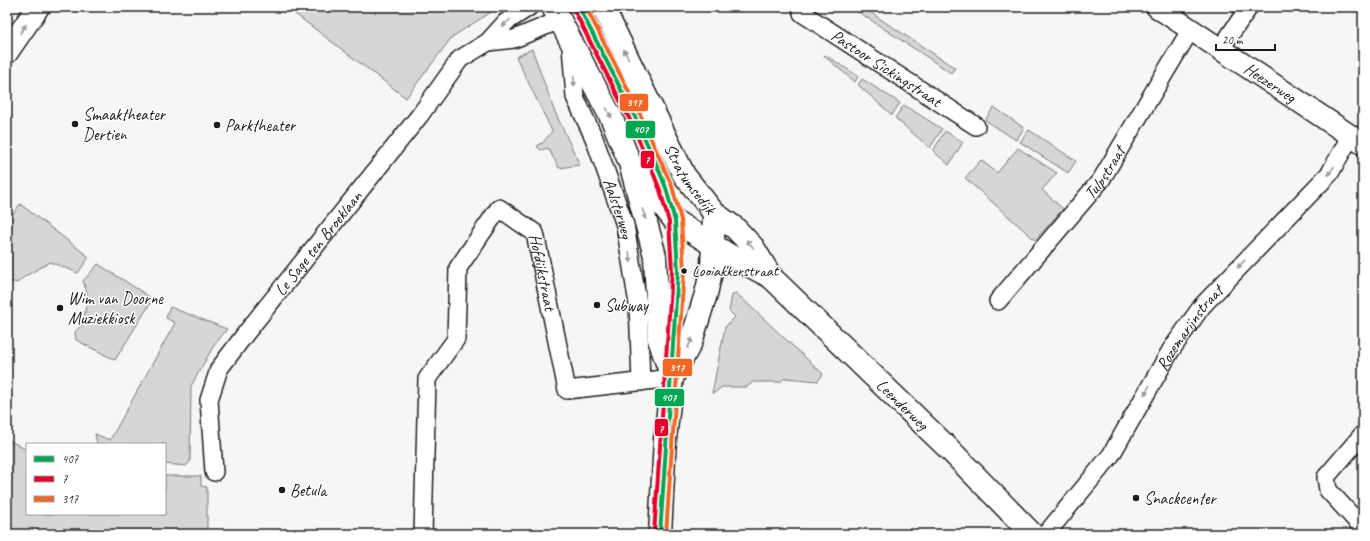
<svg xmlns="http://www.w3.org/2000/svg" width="1370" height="541" viewBox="0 0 1370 541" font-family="Caveat,sans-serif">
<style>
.green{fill:#d6d6d6;stroke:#797979}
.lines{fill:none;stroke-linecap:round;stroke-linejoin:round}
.minor-casing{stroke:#1c1c1c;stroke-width:20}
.tertiary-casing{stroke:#1c1c1c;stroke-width:24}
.secondary-casing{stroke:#1c1c1c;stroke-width:25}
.minor{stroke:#fff;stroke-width:17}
.tertiary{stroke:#fff;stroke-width:21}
.secondary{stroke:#fff;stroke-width:22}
.bus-1-casing{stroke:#fff;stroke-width:7}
.bus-2-casing{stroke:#fff;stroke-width:7}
.bus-3-casing{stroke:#fff;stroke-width:7}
.bus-1{stroke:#00a651;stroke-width:4}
.bus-2{stroke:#e4002b;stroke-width:4}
.bus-3{stroke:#f26522;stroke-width:4}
.oneway{fill:#999}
.poi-dot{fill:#1c1c1c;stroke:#fff;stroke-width:1.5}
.labels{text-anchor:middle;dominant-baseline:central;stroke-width:3;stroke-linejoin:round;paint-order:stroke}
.bus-label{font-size:16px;fill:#1c1c1c;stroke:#fff;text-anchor:start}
.street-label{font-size:17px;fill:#1c1c1c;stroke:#fff}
.poi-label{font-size:17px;fill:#1c1c1c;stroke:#fff;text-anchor:start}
.line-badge{stroke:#fff;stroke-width:1.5}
.badge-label{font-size:11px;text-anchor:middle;font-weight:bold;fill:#fff}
</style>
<rect width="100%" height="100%" fill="#f6f6f6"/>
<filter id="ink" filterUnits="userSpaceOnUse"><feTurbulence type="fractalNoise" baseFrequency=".025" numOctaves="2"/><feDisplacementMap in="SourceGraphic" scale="8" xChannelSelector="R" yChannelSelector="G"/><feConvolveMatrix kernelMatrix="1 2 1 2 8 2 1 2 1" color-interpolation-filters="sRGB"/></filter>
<g filter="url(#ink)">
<g class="green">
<polygon points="286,7 499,7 452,37 406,98"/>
<polygon points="851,7 862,7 955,68 951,73"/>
<polygon points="532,49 554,110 580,165 559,168 548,148 541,150 537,147 540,143 542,144 552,131 516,57"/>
<polygon points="825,55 858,76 855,82 824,56"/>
<polygon points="862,79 900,103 892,115 858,85"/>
<polygon points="904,105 942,129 930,148 895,118"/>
<polygon points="994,107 1024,128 1016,140 985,120"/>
<polygon points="1029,130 1076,161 1068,173 1020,142"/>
<polygon points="945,131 963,142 949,165 933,151"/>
<polygon points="1018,148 1057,173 1042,190 1063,209 1035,240 965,178 981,160 997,173"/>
<polygon points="20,204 89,257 78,273 50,262 24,277 17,283 7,280 7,223"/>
<polygon points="98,264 153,299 115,360 76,340 75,332 84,322 87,292 83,281"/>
<polygon points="736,293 823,374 818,381 785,378 780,382 753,382 747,387 722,387 714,393 712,393 725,327 735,317 729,311 732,295"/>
<polygon points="170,307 227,329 213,347 191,386 190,462 186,466 165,464 165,444 97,444 95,434 110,440 175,323 166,318"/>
<polygon points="7,439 27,450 27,514 165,514 165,476 201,476 201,486 207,487 207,534 7,534"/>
</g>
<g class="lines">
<g class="minor-casing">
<g id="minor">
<path id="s1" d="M 806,7 L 802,13 L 976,126"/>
<polyline points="488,42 514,39 560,20"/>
<path id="s2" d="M 571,46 L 575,97 L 594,138 L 625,225 L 638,304 L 641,382"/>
<polyline points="1221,48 1249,7"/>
<path id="s3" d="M 998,301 L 1101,180 L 1191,29"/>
<polyline points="1363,434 1326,477 1328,490 1363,528"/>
<path id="s4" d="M 214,472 L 209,400 L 219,369 L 246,333 L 420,115 L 460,59 L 488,42 L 506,22 L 529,7"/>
<path id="s5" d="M 423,534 L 427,379 L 456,339 L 458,268 L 499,208 L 535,233 L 567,390 L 672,378"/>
<path id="s6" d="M 1046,534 L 1111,455 L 1171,350 L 1202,306 L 1330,173 L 1350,137"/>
</g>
</g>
<g class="tertiary-casing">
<g id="tertiary">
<path id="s7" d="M 1157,7 L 1363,144"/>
</g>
</g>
<g class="secondary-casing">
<g id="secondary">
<polyline points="553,7 612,119 630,163 655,256 659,339 672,378"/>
<path id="s8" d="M 603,7 L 684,175 L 714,213 L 712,268 L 706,294 L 691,342 L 672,378 L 671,386 L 665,439 L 660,534"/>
<polyline points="7,52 38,7"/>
<polyline points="635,170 675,221 729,255 771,277"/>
<path id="s9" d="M 714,213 L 735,228 L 753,247 L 771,277 L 950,450 L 1032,534"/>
</g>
</g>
<use href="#minor" class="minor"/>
<use href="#tertiary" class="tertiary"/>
<use href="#secondary" class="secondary"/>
<g class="bus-1-casing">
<polyline id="bus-1" points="579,7 635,117 658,168 666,188 675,221 678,271 660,534"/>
</g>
<g class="bus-2-casing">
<polyline id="bus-2" points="574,10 630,120 652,170 660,190 669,222 672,271 654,534"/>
</g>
<g class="bus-3-casing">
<polyline id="bus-3" points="586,7 640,114 663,166 672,186 681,220 684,271 666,534"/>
</g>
<use href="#bus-1" class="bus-1"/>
<use href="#bus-2" class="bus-2"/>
<use href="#bus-3" class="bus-3"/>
</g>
<defs><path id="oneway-solid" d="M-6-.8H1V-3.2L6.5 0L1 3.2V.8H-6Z"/></defs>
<g class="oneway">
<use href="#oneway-solid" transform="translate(506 23) rotate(139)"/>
<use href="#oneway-solid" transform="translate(23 29) rotate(-55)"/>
<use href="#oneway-solid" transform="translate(626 54) rotate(-116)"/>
<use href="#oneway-solid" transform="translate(574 81) rotate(86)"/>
<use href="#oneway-solid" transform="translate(609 113) rotate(62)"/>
<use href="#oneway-solid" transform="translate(1331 171) rotate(124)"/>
<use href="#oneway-solid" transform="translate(644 214) rotate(72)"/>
<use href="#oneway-solid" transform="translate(750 244) rotate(-131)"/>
<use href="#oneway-solid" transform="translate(630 257) rotate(80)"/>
<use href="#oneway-solid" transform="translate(1241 264) rotate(134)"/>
<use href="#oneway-solid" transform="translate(690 343) rotate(-66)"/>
<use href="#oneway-solid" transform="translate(1147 390) rotate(120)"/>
</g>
</g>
<g class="poi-dot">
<circle cx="75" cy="124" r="4"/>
<circle cx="217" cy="125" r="4"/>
<circle cx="684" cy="271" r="3.5"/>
<circle cx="597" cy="305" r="4"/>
<circle cx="60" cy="308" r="4"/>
<circle cx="282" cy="490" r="4"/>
<circle cx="1136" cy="498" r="4"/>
</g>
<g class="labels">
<g class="bus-label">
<text x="692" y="271">Looiakkerstraat</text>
</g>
<g class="street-label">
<text stroke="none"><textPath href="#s1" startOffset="108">Pastoor Sickingstraat</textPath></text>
<text stroke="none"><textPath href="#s7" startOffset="136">Heezerweg</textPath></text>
<text stroke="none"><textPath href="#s3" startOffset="167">Tulpstraat</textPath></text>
<text stroke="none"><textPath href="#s8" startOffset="193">Stratumsedijk</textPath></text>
<text stroke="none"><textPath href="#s2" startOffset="171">Aalsterweg</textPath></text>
<text stroke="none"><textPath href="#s4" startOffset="265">Le Sage ten Broeklaan</textPath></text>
<text stroke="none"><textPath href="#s5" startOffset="432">Hofdijkstraat</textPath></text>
<text stroke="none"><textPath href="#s6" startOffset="252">Rozemarijnstraat</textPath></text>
<text stroke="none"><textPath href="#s9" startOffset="270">Leenderweg</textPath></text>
</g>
<g class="poi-label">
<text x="83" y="114">Smaaktheater<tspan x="83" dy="20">Dertien</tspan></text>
<text x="225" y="125">Parktheater</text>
<text x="68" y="298">Wim van Doorne<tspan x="68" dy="20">Muziekkiosk</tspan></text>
<text x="605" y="305">Subway</text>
<text x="290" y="490">Betula</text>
<text x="1144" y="498">Snackcenter</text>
</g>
</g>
<g class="line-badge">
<rect x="619" y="93" width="30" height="19" rx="4" fill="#f26522"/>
<rect x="625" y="120" width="31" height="19" rx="4" fill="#00a651"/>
<rect x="640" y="150" width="15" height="19" rx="4" fill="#e4002b"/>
<rect x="662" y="358" width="31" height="19" rx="4" fill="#f26522"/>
<rect x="654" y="388" width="31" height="19" rx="4" fill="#00a651"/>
<rect x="654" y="418" width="15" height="19" rx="4" fill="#e4002b"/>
</g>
<g class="badge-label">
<text x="634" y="106">317</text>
<text x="641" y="133">407</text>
<text x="647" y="163">7</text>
<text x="677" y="371">317</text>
<text x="669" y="401">407</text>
<text x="661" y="432">7</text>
</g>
<rect width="1370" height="541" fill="none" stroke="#fff" stroke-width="24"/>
<rect x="12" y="12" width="1346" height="517" fill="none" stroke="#1c1c1c" stroke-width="1.5" filter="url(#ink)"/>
<rect x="26" y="443" width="140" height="72" fill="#ffffff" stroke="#a4a4a4"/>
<rect x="34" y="456" width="20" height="6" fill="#00a651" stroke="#a4a4a4"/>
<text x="62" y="463" font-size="12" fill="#1c1c1c">407</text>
<rect x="34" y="476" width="20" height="6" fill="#e4002b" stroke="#a4a4a4"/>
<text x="62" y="483" font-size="12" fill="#1c1c1c">7</text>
<rect x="34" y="496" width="20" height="6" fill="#f26522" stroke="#a4a4a4"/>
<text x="62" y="503" font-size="12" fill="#1c1c1c">317</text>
<path d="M1216 44v6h59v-6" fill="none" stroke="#1c1c1c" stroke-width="2"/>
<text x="1222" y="44" font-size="12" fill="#1c1c1c" stroke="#ffffff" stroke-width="3" paint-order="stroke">20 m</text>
</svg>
